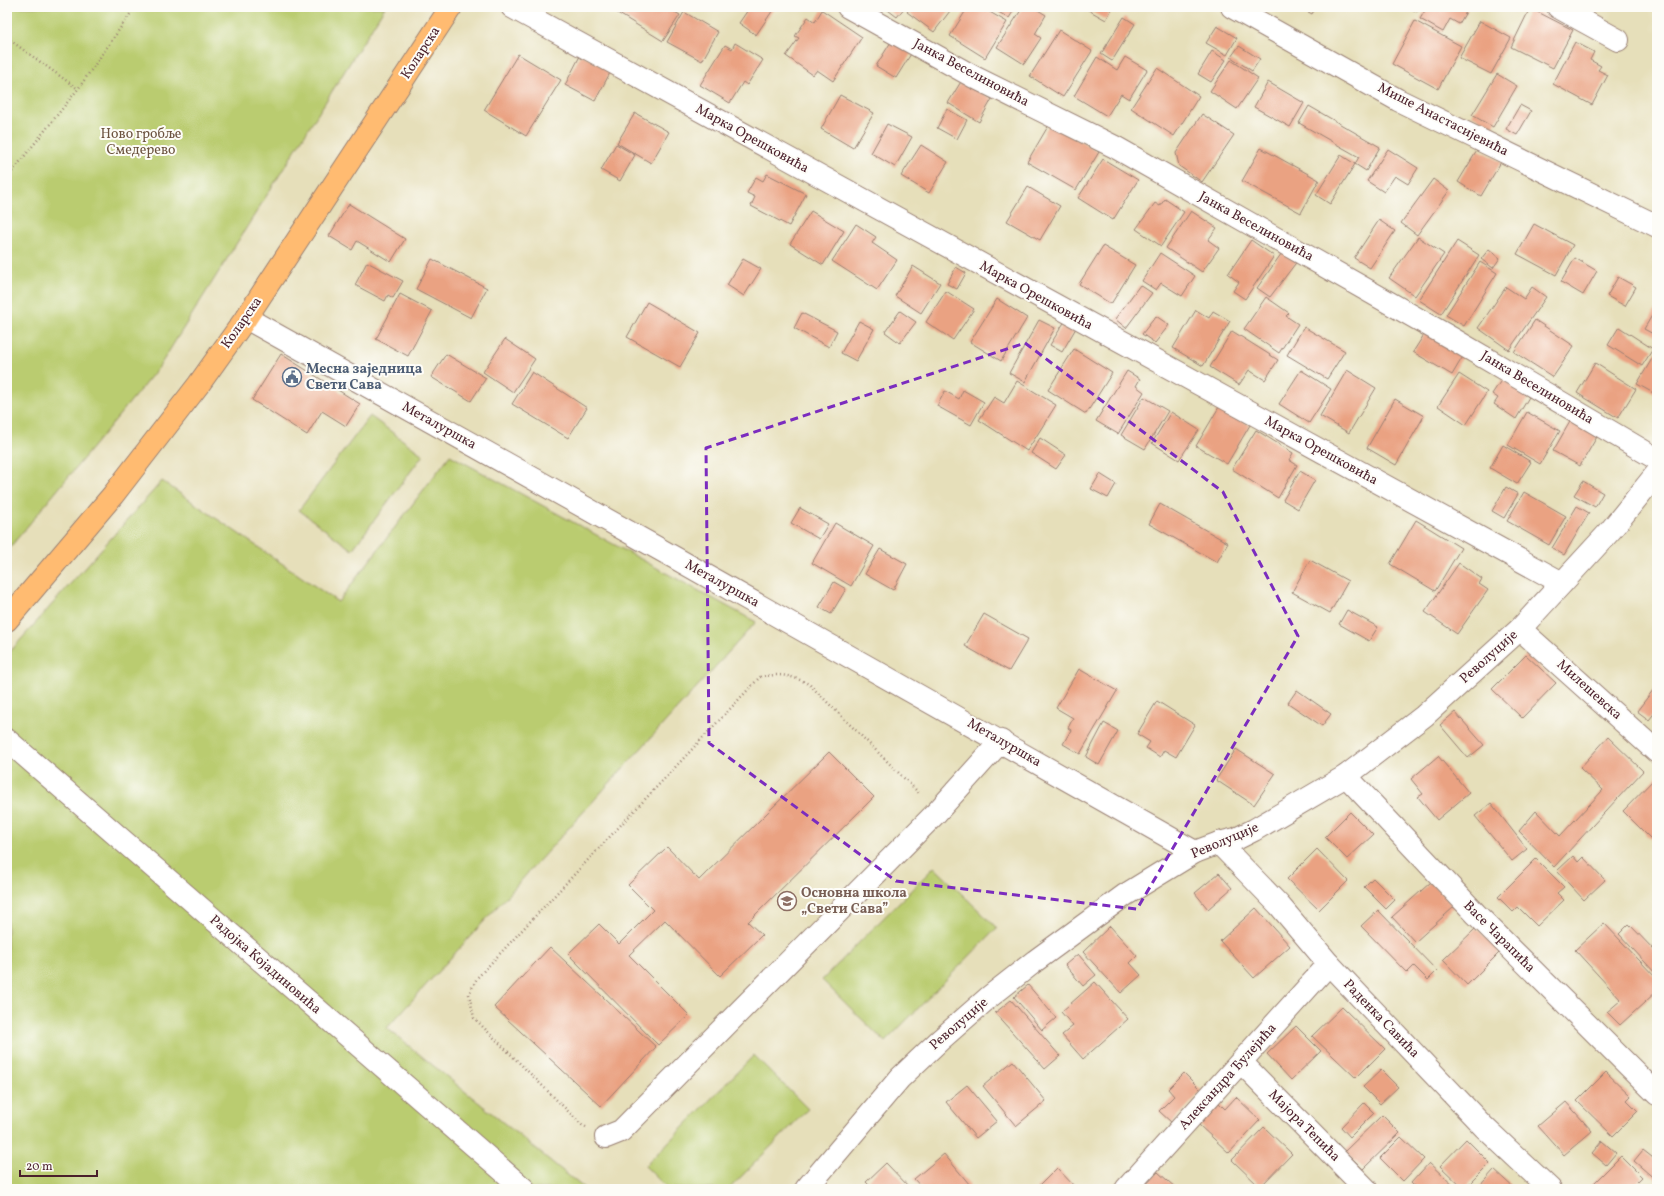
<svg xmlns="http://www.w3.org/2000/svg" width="1664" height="1196" viewBox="0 0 1664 1196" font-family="Vollkorn,serif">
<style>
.green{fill:#bacc6f;stroke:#82764d}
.building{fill:#eaa282}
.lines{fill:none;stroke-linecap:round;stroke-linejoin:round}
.minor-casing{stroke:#987f72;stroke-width:24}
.major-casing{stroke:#987f72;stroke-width:24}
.path{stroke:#987f72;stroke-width:2.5;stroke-dasharray:1 3;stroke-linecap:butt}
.minor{stroke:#fff;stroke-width:22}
.major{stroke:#ffbb71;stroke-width:22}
.marked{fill:none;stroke:#7b2cbf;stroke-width:3;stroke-dasharray:8 5;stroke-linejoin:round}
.labels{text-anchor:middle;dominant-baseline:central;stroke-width:4;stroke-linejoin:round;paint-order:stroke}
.street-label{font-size:14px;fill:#4a1f2b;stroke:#fdfcf7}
.park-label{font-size:14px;fill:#6c533f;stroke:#fdfcf7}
.service-label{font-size:14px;font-weight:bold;fill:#4e5e75;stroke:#fdfcf7;text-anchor:start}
.education-label{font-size:14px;font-weight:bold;fill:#785e54;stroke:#fdfcf7;text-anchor:start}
</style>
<rect width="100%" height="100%" fill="#fdfcf7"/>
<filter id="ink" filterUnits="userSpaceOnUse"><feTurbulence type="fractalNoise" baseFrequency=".025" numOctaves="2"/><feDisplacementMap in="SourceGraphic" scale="8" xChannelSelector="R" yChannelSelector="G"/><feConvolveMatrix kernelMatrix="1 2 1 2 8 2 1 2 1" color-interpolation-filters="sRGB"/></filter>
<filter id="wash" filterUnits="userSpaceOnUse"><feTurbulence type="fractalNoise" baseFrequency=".012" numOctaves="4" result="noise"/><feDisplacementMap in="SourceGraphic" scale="16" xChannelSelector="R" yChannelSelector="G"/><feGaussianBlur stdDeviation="0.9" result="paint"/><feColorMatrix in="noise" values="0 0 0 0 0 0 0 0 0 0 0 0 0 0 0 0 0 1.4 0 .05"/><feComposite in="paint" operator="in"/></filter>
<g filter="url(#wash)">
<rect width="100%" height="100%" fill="#e6dfba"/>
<g class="green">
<polygon points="7,7 385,7 159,367 7,551"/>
<polygon points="370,416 423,455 352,550 299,510"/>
<polygon points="450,455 756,622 387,1028 585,1189 7,1189 7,655 162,481 338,602"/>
<polygon points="934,867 997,928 885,1042 822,980"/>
<polygon points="754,1055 808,1109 729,1189 668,1189 645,1166"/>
</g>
<g id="blocks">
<g class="building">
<polygon points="612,7 666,7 680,15 663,41 611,9"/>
<polygon points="750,7 775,7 756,35 739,23"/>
<polygon points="884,7 905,7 897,17"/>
<polygon points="911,7 953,7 934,32 907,12"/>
<polygon points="968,7 981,7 1007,22 985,58 950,36"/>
<polygon points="994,7 1016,7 1009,18 993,9"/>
<polygon points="1023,7 1033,7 1046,15 1035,34 1041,38 1024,64 997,47"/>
<polygon points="1083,7 1113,7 1106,20"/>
<polygon points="1299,7 1316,7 1312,14"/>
<polygon points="1408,7 1420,7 1417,12"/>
<polygon points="1427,7 1469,7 1459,24 1450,19 1443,32 1420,19"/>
<polygon points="1530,8 1573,30 1553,68 1511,47"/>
<polygon points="822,10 862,37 833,81 817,70 813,75 786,56 799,38 795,36 808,17 815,22"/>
<polygon points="684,12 718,32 702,61 667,42"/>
<polygon points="1124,17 1135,24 1112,61 1101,54"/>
<polygon points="1415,21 1461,46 1438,89 1392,64"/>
<polygon points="1480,21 1511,38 1491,74 1459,58"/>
<polygon points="1217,26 1237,38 1227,55 1206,43"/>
<polygon points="1059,30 1092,51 1063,97 1030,76"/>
<polygon points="894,37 914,49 896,78 876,66"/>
<polygon points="1575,42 1594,52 1590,60 1601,66 1598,70 1608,75 1592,105 1553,84"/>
<polygon points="735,43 763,60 747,85 743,82 730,103 700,85 725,45 732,49"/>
<polygon points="1239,46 1260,59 1252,71 1231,57"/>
<polygon points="1212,51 1226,60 1211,82 1198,74"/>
<polygon points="518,54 561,80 526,136 484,110"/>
<polygon points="581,54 611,71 595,101 565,85"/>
<polygon points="1097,57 1117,70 1125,57 1147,70 1129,99 1121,94 1107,116 1074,96"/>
<polygon points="1231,60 1258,78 1237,109 1210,91"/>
<polygon points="1157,68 1199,96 1174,136 1131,108"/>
<polygon points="1497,74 1517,86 1493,127 1472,115"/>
<polygon points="962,80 992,99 979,122 948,103"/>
<polygon points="1268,82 1304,103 1290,127 1254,107"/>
<polygon points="840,95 874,113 853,148 821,129"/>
<polygon points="1520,105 1531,111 1517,135 1506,129"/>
<polygon points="1309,106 1380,147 1366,171 1355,164 1359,157 1299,123"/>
<polygon points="947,109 967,120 957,139 937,128"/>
<polygon points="635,113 669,132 651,163 617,143"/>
<polygon points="1202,114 1234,135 1202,182 1179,166 1176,153"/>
<polygon points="1050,123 1099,152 1076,190 1027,162"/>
<polygon points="887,124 912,137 895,167 871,153"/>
<polygon points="616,144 635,155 620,181 601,170"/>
<polygon points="921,145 948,162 929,193 901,176"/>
<polygon points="1261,148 1319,180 1301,213 1242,181"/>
<polygon points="1388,149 1418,168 1408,184 1395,176 1384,192 1367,181"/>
<polygon points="1478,149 1501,162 1481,196 1458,182"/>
<polygon points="1341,155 1355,164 1330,204 1316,195"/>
<polygon points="1103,159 1138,180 1113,220 1078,198"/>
<polygon points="767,174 806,194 789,226 751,206 755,197 747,193 756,177 763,181"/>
<polygon points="1433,179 1449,191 1417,235 1401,223"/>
<polygon points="1028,187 1060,206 1040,240 1007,221"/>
<polygon points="1165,199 1184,212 1161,246 1136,229 1155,203 1160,206"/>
<polygon points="349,204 405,239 391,262 357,241 352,250 329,236"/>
<polygon points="811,211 844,231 823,265 790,244"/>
<polygon points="1191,211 1217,228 1208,240 1219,248 1202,272 1166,248"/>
<polygon points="1379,220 1395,231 1370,268 1354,258"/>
<polygon points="856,224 876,237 872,243 897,260 877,290 832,261"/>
<polygon points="1534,224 1573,245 1556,275 1517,254"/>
<polygon points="1418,237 1444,254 1415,296 1389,278"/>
<polygon points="1251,240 1274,256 1245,299 1233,291 1239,282 1228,274"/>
<polygon points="1457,241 1479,255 1441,314 1419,300"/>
<polygon points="1103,246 1135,265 1111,304 1079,284"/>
<polygon points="1489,249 1500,258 1493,268 1481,259"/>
<polygon points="1284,250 1298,260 1270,297 1257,288"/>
<polygon points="1160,253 1195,276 1182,296 1161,283 1156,290 1142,281"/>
<polygon points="1575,258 1597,271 1583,295 1561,282"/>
<polygon points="432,259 487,288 471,318 416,289"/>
<polygon points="743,259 761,269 744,296 727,285"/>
<polygon points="367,262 403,281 393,298 388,295 385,301 355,285"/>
<polygon points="1480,262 1497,273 1464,326 1446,315"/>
<polygon points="913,266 940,283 921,313 895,296"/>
<polygon points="956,267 966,273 957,289 947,284"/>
<polygon points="1618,277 1636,287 1625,306 1607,296"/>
<polygon points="1140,285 1152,293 1126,328 1115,319"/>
<polygon points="1506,287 1524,299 1532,287 1546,297 1509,350 1478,328"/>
<polygon points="946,291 974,309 953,340 926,322"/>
<polygon points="400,294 432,311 408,356 376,339"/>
<polygon points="1266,297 1289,313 1286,316 1298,324 1279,353 1244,329"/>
<polygon points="997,299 1027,318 1001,361 970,342"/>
<polygon points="647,302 700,333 680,367 627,337"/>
<polygon points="1657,307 1657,336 1644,329"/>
<polygon points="1196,310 1209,318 1213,311 1230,321 1203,366 1173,348"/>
<polygon points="900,311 916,322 900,343 885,332"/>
<polygon points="802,313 837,331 829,347 794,328"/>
<polygon points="1156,316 1169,325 1155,343 1142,334"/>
<polygon points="1039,320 1055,328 1025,382 1009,373"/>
<polygon points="1535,320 1574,346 1553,377 1514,352"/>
<polygon points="859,321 874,329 856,361 841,353"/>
<polygon points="1065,321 1076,328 1062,352 1050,345"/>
<polygon points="1304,327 1345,351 1327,379 1287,355"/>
<polygon points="1619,327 1653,349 1642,366 1608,345"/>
<polygon points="1427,330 1465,353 1452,375 1413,352"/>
<polygon points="1232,331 1278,360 1265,380 1249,370 1239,385 1210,367"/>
<polygon points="505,339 535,359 513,392 483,372"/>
<polygon points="1074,349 1112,373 1086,414 1048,390"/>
<polygon points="1656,352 1657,353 1657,395 1637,384"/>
<polygon points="281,354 360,404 346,426 322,411 307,435 252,400"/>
<polygon points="446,354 486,378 471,401 431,377"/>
<polygon points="1595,363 1636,389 1618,418 1577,393"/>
<polygon points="1301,370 1331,389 1309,423 1279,404"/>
<polygon points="1347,370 1376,388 1349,433 1320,416"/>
<polygon points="1127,371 1140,379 1136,386 1144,392 1118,434 1096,421"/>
<polygon points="532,372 587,408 568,438 512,404"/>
<polygon points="1459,374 1487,392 1466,425 1438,406"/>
<polygon points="1502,379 1529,397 1516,419 1494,404 1498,398 1492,394"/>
<polygon points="1017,381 1056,405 1027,451 979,420 994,397 1004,403"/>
<polygon points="963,390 984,402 971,425 937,406 945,391 959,399"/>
<polygon points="1144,397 1168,411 1145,449 1121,435"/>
<polygon points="1395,399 1424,416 1396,465 1367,448"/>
<polygon points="1219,407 1250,425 1227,464 1196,446"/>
<polygon points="1171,412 1199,430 1179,460 1152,443"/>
<polygon points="1527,412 1560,431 1540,464 1508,445"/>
<polygon points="1571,420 1598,435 1580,466 1553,451"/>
<polygon points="1256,430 1293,453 1289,460 1297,465 1278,498 1232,469"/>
<polygon points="1040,438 1066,455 1056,469 1031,453"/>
<polygon points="1503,445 1531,462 1517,484 1490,468"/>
<polygon points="1300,471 1315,480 1298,509 1283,500"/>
<polygon points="1100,474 1116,484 1108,498 1091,489"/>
<polygon points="1583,481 1603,493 1595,507 1574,495"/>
<polygon points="1506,487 1518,494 1504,518 1492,511"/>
<polygon points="1524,492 1566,516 1549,545 1507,521"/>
<polygon points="1160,504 1228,543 1217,562 1149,524"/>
<polygon points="1577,506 1589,513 1564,555 1552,548"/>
<polygon points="800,508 828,524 819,539 791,523"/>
<polygon points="1416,520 1461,548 1435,591 1390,564"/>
<polygon points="835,523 874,546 851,586 812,563"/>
<polygon points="880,549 907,564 893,590 865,574"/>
<polygon points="1310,560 1348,581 1330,613 1292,592"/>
<polygon points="1459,563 1482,579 1479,584 1488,590 1457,634 1425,612"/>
<polygon points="834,582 846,589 831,614 819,607"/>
<polygon points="1347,610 1378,627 1369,641 1339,624"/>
<polygon points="984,614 1028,639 1009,671 965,646"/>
<polygon points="1526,655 1556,683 1522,718 1492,689"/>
<polygon points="1079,669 1117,691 1080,754 1063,744 1071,730 1068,728 1073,718 1056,708"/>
<polygon points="1657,685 1657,710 1649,720 1637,711"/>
<polygon points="1297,690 1331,714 1322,726 1288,703"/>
<polygon points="1157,701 1195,725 1176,757 1164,750 1160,757 1146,748 1150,742 1137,734"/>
<polygon points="1455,712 1484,745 1468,758 1440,725"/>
<polygon points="1104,723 1118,731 1099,765 1086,757"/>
<polygon points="1608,737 1643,771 1554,867 1519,831 1536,811 1560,836 1603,790 1580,768"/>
<polygon points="1236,749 1275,774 1254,805 1216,780"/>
<polygon points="829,752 874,797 748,922 762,935 720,976 665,920 629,955 689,1015 658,1045 568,954 599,924 619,944 653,910 628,885 667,847 699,880"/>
<polygon points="1438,756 1469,793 1437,820 1418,797 1423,794 1411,779"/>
<polygon points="1657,776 1657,832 1651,839 1623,811"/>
<polygon points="1491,803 1527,849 1512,861 1475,816"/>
<polygon points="1350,812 1373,835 1347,859 1325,837"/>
<polygon points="1317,849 1348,881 1319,910 1287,879"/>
<polygon points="1573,856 1578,862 1583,857 1605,880 1584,900 1557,871"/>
<polygon points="1536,859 1564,887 1557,893 1564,900 1537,926 1518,907 1513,912 1498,897"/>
<polygon points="1219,873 1232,888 1208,909 1195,893"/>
<polygon points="1373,878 1395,900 1386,909 1364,887"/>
<polygon points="1431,882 1454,907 1415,942 1392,917"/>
<polygon points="1256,908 1290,946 1254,978 1220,941"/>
<polygon points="1378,910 1437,971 1428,980 1414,966 1407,973 1361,926"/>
<polygon points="1604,923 1657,979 1657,991 1620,1025 1607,1012 1621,1000 1575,950"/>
<polygon points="1629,924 1657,953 1657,975 1619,934"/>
<polygon points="1110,926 1137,956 1130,963 1141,975 1121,993 1083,952"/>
<polygon points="1476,928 1500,952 1467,985 1443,960"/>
<polygon points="550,947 656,1047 601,1106 494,1007"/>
<polygon points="1078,954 1096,975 1083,986 1065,965"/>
<polygon points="1095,982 1128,1019 1083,1059 1062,1035 1073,1026 1061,1012"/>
<polygon points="1028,985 1056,1018 1042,1030 1014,997"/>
<polygon points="1011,1000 1060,1056 1045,1069 995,1013"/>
<polygon points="1342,1007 1385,1049 1356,1078 1312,1036"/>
<polygon points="1296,1026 1321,1051 1291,1080 1267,1054"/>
<polygon points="1013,1061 1046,1101 1016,1126 983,1086"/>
<polygon points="1381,1070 1398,1087 1380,1104 1363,1087"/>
<polygon points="1606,1072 1631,1096 1627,1100 1638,1111 1613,1136 1577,1101"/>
<polygon points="1184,1073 1202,1091 1172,1123 1159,1111 1174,1096 1168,1089"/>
<polygon points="967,1085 997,1121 976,1138 946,1102"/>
<polygon points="1236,1097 1260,1120 1229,1153 1199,1125 1219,1103 1225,1109"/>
<polygon points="1566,1102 1592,1131 1564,1155 1538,1126"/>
<polygon points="1364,1103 1374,1113 1350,1137 1341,1127"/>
<polygon points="1382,1115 1400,1133 1363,1169 1345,1151"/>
<polygon points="1264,1127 1292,1154 1260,1187 1232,1160"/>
<polygon points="1401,1137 1424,1159 1403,1181 1380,1158"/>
<polygon points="1466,1139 1490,1163 1464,1189 1440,1166"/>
<polygon points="1602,1141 1616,1153 1606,1165 1592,1153"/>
<polygon points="1643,1150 1657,1161 1657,1181 1634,1161"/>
<polygon points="944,1154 970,1185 965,1189 923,1189 914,1179"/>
<polygon points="1621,1156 1642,1177 1630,1189 1588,1189"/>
<polygon points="886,1163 911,1189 873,1189 866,1182"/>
<polygon points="1429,1163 1457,1189 1417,1189 1411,1183"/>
<polygon points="1057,1168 1077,1189 1036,1189"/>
<polygon points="1494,1170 1515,1189 1477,1189"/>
<polygon points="1158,1172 1177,1189 1142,1189"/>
</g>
</g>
</g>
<g filter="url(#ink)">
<use href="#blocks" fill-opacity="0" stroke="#987f72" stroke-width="1"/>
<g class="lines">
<g class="minor-casing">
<g id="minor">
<polyline points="512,7 1562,583"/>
<polyline points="848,7 974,77 1115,147 1453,339 1657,459"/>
<polyline points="1232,7 1398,100 1657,226"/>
<polyline points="1558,7 1618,40"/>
<polyline points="246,318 677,559 1195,852"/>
<polyline points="1520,629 1657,752"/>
<polyline points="7,740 524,1189"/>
<polyline points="1346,776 1476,914 1657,1094"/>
<polyline points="1219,843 1279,905 1329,964 1484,1127 1550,1189"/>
<polyline points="1241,1062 1366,1189"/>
<polyline points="606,1137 621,1131 937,812 1001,741"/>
<polyline points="806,1189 900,1078 939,1041 988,998 1035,961 1125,895 1195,852 1219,843 1236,839 1254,830 1346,776 1424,716 1520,629 1611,530 1657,473"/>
<polyline points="1126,1189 1329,964"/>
</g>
</g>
<g class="major-casing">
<polyline id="major" points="7,620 113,495 199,384 246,318 451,7"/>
</g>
<g class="path">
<polyline points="7,38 78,89"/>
<polyline points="7,178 78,89 135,7"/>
<path d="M 586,1127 L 582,1125 L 474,1018 L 469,994 L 477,978 L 760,677 C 781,673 790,675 809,684 L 920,794"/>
</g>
<use href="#minor" class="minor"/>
<use href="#major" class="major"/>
</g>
</g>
<path class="marked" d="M 1025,343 L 1223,492 L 1298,636 L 1137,909 L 896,881 L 709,743 L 706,448 Z"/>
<defs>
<g id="civic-ring" transform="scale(1)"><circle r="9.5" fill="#fdfcf7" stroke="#5c6f8a" stroke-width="1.5"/><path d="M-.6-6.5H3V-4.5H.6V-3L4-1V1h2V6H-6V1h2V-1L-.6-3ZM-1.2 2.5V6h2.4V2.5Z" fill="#5c6f8a"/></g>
<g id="school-ring" transform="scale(1)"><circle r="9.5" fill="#fdfcf7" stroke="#8d6e63" stroke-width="1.5"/><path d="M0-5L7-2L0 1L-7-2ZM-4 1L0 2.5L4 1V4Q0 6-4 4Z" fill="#8d6e63"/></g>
</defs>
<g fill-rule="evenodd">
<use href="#civic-ring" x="292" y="377"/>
<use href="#school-ring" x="787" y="901"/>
</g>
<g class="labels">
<g class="street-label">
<text transform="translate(421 53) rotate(-57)">Коларска</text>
<text transform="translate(971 73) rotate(28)">Јанка Веселиновића</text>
<text transform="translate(1443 120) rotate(27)">Мише Анастасијевића</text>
<text transform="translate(752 139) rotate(29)">Марка Орешковића</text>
<text transform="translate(1256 227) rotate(29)">Јанка Веселиновића</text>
<text transform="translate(1036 296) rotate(29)">Марка Орешковића</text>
<text transform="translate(242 323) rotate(-55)">Коларска</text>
<text transform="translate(1537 388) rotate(31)">Јанка Веселиновића</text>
<text transform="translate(439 426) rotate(29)">Металуршка</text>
<text transform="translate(1321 451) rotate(29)">Марка Орешковића</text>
<text transform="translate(722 584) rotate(29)">Металуршка</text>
<text transform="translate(1489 657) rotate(-42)">Револуције</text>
<text transform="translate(1589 690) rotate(42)">Милешевска</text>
<text transform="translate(1004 743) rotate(30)">Металуршка</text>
<text transform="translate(1225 841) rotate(-23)">Револуције</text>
<text transform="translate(1499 937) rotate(45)">Васе Чарапића</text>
<text transform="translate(265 965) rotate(41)">Радојка Којадиновића</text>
<text transform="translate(1381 1019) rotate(46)">Раденка Савића</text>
<text transform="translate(959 1024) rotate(-41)">Револуције</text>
<text transform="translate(1228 1077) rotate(-48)">Александра Ђулејића</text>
<text transform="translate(1304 1126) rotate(45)">Мајора Тепића</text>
</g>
<g class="park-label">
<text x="141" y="134">Ново гробље<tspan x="141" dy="16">Смедерево</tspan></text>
</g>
<g class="service-label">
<text x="306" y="369">Месна заједница<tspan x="306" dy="16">Свети Сава</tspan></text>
</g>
<g class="education-label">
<text x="801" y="893">Основна школа<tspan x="801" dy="16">„Свети Сава”</tspan></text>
</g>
</g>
<rect width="1664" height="1196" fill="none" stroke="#fdfcf7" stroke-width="24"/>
<path d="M20 1170v6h77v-6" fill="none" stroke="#4a1f2b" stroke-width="2"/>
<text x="26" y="1170" font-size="12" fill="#4a1f2b" stroke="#fdfcf7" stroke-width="3" paint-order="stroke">20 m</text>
</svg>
